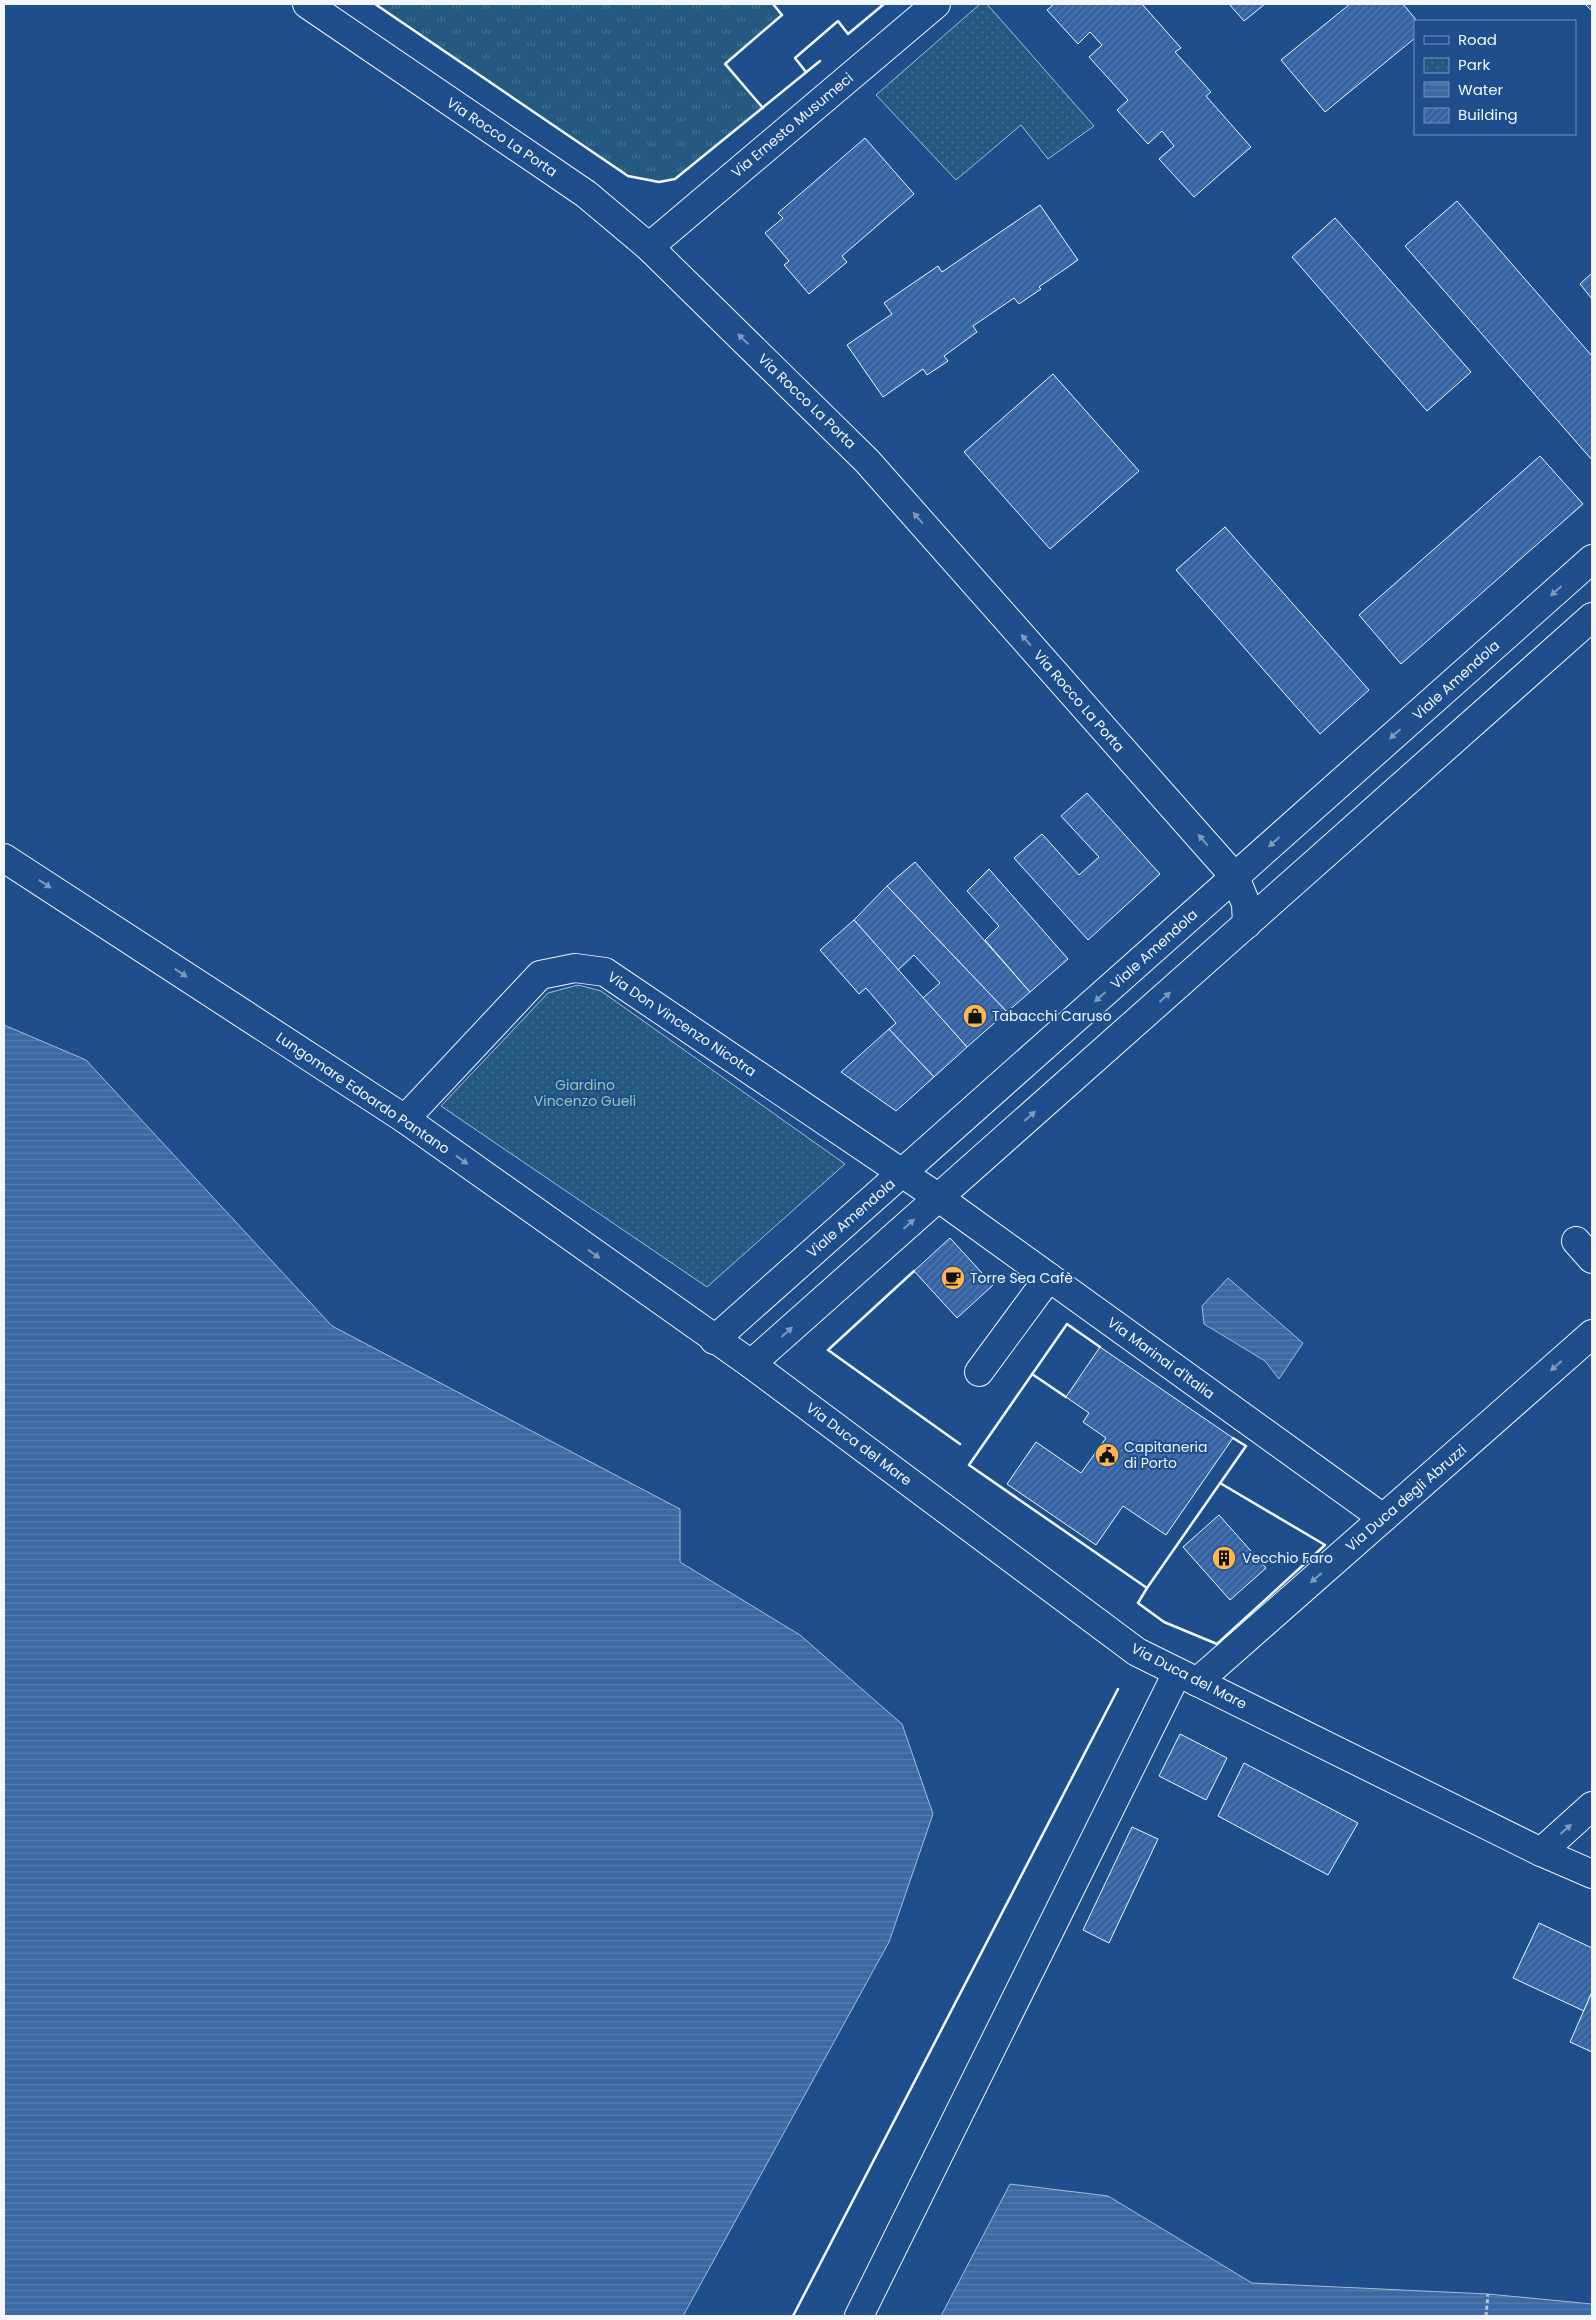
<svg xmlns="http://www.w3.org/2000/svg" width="1596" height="2320" viewBox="0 0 1596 2320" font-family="Poppins,sans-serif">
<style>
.grass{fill:url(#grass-tufts);stroke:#a8bbd7}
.park{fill:url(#park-dots);stroke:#a8bbd7}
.water{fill:url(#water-rules);stroke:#a8bbd7}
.building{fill:url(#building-hatch);stroke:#f2f6ff}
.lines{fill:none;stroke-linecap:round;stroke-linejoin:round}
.minor-casing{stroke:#f2f6ff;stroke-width:30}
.path{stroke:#b3c4dc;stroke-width:3;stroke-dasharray:4 2.5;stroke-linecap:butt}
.minor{stroke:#1f4e8c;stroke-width:28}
.wall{stroke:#f2f6ff;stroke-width:2.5}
.oneway{fill:#7e9ac0}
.labels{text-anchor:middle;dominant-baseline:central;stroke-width:4;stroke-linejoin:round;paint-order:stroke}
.street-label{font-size:14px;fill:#f2f6ff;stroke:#1f4e8c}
.poi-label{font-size:14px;fill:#f2f6ff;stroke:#1f4e8c;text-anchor:start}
.park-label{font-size:14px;fill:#97c8a6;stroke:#1f4e8c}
</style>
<defs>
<pattern id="grass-tufts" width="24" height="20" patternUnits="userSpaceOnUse" patternTransform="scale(1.25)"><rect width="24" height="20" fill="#245a82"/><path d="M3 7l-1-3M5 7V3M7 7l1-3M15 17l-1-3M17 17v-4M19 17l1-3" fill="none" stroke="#447295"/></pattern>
<pattern id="park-dots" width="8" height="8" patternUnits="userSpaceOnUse" patternTransform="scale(1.25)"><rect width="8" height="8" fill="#245a82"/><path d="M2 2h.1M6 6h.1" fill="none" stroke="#447295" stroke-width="1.8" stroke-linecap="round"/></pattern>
<pattern id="water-rules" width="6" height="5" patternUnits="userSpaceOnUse" patternTransform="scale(1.25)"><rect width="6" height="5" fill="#3b69a3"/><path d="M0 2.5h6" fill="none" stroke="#587fb1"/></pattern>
<pattern id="building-hatch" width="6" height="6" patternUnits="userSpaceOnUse" patternTransform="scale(1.25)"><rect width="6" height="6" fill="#3563a3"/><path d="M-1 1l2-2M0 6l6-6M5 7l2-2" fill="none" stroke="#537ab1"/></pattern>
</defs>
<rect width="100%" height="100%" fill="#1f4e8c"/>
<polygon class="grass" points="375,4 773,4 782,15 726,63 763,108 675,179 659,182 628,176"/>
<g class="park">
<polygon points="980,4 987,4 1094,126 1048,159 1021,125 956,180 876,95"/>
<polygon points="578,985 601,991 845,1164 707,1287 441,1106 548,993"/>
</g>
<g class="water">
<polygon points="4,1025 86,1060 332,1326 680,1509 680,1562 800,1635 902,1724 933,1814 889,1942 683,2316 4,2316"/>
<polygon points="1228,1278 1303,1343 1279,1379 1265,1361 1204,1324 1202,1306"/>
<polygon points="1010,2184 1108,2196 1252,2283 1488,2294 1592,2304 1592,2316 941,2316"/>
</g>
<g class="building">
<polygon points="1054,4 1142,4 1181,48 1175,52 1211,92 1206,96 1251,147 1194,197 1159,159 1174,146 1162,131 1148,144 1117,110 1128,100 1089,57 1102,45 1090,32 1078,44 1047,10"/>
<polygon points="1229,4 1265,4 1244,21"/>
<polygon points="1350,4 1403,4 1417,21 1415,21 1415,38 1325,112 1281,60"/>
<polygon points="1585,4 1592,4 1592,11"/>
<polygon points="865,138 914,194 842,256 847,262 809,294 784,265 789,261 765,233 783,218 778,213"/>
<polygon points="1457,201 1592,356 1592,460 1405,246"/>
<polygon points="1040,205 1078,260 1039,287 1041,289 1019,304 1014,298 973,326 977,332 944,356 948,361 927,375 923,369 883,397 847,345 892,314 884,303 938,266 942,272"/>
<polygon points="1335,218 1471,372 1427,411 1292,257"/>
<polygon points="1592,273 1592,299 1580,284"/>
<polygon points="1053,374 1139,471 1050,549 964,452"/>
<polygon points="1540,456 1583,504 1401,664 1359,615"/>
<polygon points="1225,527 1369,690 1320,734 1176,570"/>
<polygon points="1087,793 1160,874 1088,940 1014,858 1042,834 1079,875 1099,857 1061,816"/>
<polygon points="915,862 1030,992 1007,1012 887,886"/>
<polygon points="989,869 1068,959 1030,992 985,940 999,926 967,891"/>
<polygon points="887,886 1007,1012 967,1047 923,998 940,983 914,955 898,970 854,920"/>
<polygon points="854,920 967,1047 934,1077 889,1029 896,1023 866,988 859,994 820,950"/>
<polygon points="889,1029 934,1077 896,1111 841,1072"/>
<polygon points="950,1238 993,1285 957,1318 914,1271"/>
<polygon points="1100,1347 1233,1438 1166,1535 1123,1506 1096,1545 1007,1484 1036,1442 1081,1473 1106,1438 1083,1422 1089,1413 1066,1397"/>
<polygon points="1219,1515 1266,1568 1230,1600 1183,1547"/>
<polygon points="1180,1734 1227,1758 1206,1800 1159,1776"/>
<polygon points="1244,1763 1358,1823 1328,1875 1218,1816"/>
<polygon points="1132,1827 1158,1839 1109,1943 1083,1930"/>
<polygon points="1539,1923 1592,1948 1592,1992 1584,2011 1513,1978"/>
<polygon points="1592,1992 1592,2052 1570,2042"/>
</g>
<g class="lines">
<g class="minor-casing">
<g id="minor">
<polyline points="307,4 586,194 649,247 867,461 1235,877 1246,904 1247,924"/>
<polyline points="649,247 936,4"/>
<polyline points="4,858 405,1119 751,1364 1137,1652 1541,1852 1592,1874"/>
<polyline points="405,1119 540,975 575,968 605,972 939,1198 1383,1518"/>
<polyline points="1576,1241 1592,1259"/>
<polyline points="714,1340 1592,559"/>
<polyline points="751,1364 1592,617"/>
<polyline points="979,1372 1049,1277"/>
<polyline points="1197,1682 1592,1334"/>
<polyline points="1541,1852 1592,1806"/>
<polyline points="859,2316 1177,1673"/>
</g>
</g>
<polyline class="path" points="1486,2316 1488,2294"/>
<use href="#minor" class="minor"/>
<g class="wall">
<polyline points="375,4 628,176 659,182 675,179 820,61"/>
<polyline points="806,72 795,58 838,21 848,34 884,4"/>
<polyline points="763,108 725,64 782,15 773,4"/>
<polyline points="914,1271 828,1350 960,1444"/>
<polyline points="1100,1347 1067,1324 969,1465 1147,1588 1246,1446 1233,1438"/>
<polyline points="1032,1374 1066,1397"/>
<polyline points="1147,1588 1138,1603 1164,1622 1217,1644 1325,1545 1220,1483"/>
<polyline points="793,2316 1118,1689"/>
</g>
</g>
<defs><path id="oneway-solid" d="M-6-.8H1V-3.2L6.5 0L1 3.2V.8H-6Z" transform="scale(1.25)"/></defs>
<g class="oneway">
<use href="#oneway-solid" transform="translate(743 339) rotate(-136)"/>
<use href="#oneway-solid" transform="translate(918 518) rotate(-131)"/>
<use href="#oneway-solid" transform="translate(1556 591) rotate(138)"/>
<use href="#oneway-solid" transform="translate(1026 640) rotate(-131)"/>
<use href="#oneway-solid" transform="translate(1395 734) rotate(138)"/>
<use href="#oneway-solid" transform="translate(1203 840) rotate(-131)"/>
<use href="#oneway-solid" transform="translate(1274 842) rotate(138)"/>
<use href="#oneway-solid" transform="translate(45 884) rotate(33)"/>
<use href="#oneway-solid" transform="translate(181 973) rotate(33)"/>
<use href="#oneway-solid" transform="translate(1100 997) rotate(138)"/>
<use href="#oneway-solid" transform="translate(1165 997) rotate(-42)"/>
<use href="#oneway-solid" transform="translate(1030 1116) rotate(-42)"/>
<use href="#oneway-solid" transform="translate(462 1160) rotate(36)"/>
<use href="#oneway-solid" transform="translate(909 1224) rotate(-42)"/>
<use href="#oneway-solid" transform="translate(594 1254) rotate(36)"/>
<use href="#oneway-solid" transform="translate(787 1332) rotate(-42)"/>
<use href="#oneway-solid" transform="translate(1556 1366) rotate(139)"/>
<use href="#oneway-solid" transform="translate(1316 1578) rotate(139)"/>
<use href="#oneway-solid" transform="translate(1566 1829) rotate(-41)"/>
</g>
<defs>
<g id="shop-disc" transform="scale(1.25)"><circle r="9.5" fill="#ffb74d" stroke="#1f4e8c"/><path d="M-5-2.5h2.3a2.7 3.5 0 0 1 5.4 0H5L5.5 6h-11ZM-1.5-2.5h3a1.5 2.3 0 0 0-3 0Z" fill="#111"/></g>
<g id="cafe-disc" transform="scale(1.25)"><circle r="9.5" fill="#ffb74d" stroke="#1f4e8c"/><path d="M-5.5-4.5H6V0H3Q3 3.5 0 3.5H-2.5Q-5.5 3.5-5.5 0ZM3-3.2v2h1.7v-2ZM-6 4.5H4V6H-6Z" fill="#111"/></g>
<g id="civic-disc" transform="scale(1.25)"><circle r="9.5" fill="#ffb74d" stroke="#1f4e8c"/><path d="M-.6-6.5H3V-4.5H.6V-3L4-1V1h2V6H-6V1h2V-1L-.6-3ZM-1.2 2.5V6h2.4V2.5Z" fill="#111"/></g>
<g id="building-disc" transform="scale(1.25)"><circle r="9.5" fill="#ffb74d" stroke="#1f4e8c"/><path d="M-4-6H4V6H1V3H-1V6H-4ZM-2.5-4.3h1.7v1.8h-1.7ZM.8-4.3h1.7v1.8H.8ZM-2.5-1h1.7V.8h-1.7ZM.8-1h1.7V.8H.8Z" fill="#111"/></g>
</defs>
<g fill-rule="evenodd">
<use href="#shop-disc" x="975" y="1016"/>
<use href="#cafe-disc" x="953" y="1278"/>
<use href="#civic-disc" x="1107" y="1455"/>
<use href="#building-disc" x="1224" y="1558"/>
</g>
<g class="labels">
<g class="street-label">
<text transform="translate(792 125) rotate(-40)">Via Ernesto Musumeci</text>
<text transform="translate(502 137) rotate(34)">Via Rocco La Porta</text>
<text transform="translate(807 401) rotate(44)">Via Rocco La Porta</text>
<text transform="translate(1456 680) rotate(-42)">Viale Amendola</text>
<text transform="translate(1079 701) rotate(49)">Via Rocco La Porta</text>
<text transform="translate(1154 949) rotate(-42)">Viale Amendola</text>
<text transform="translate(682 1024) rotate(34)">Via Don Vincenzo Nicotra</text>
<text transform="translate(363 1093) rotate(34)">Lungomare Edoardo Pantano</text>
<text transform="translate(851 1218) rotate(-41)">Viale Amendola</text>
<text transform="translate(1161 1358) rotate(36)">Via Marinai d'Italia</text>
<text transform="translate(859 1444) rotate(37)">Via Duca del Mare</text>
<text transform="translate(1406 1498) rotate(-41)">Via Duca degli Abruzzi</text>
<text transform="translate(1189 1676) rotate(27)">Via Duca del Mare</text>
</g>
<g class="poi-label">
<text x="992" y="1016">Tabacchi Caruso</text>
<text x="970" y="1278">Torre Sea Cafè</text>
<text x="1124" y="1447">Capitaneria<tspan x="1124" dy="16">di Porto</tspan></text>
<text x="1242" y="1558">Vecchio Faro</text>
</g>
<g class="park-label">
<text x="585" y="1085">Giardino<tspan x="585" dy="16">Vincenzo Gueli</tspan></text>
</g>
</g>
<rect width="1596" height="2320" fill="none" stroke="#f2f6ff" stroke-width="10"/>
<rect x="1414" y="20" width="162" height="115" fill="#1f4e8c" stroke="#7391ba"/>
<rect x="1424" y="36" width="25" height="8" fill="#1f4e8c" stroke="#7391ba"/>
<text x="1458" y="45" font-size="15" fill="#f2f6ff">Road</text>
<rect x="1424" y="58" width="25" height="15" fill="url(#park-dots)" stroke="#7391ba"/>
<text x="1458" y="70" font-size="15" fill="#f2f6ff">Park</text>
<rect x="1424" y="82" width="25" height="15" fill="url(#water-rules)" stroke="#7391ba"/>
<text x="1458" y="95" font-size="15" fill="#f2f6ff">Water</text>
<rect x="1424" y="108" width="25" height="15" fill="url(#building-hatch)" stroke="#7391ba"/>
<text x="1458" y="120" font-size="15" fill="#f2f6ff">Building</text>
</svg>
